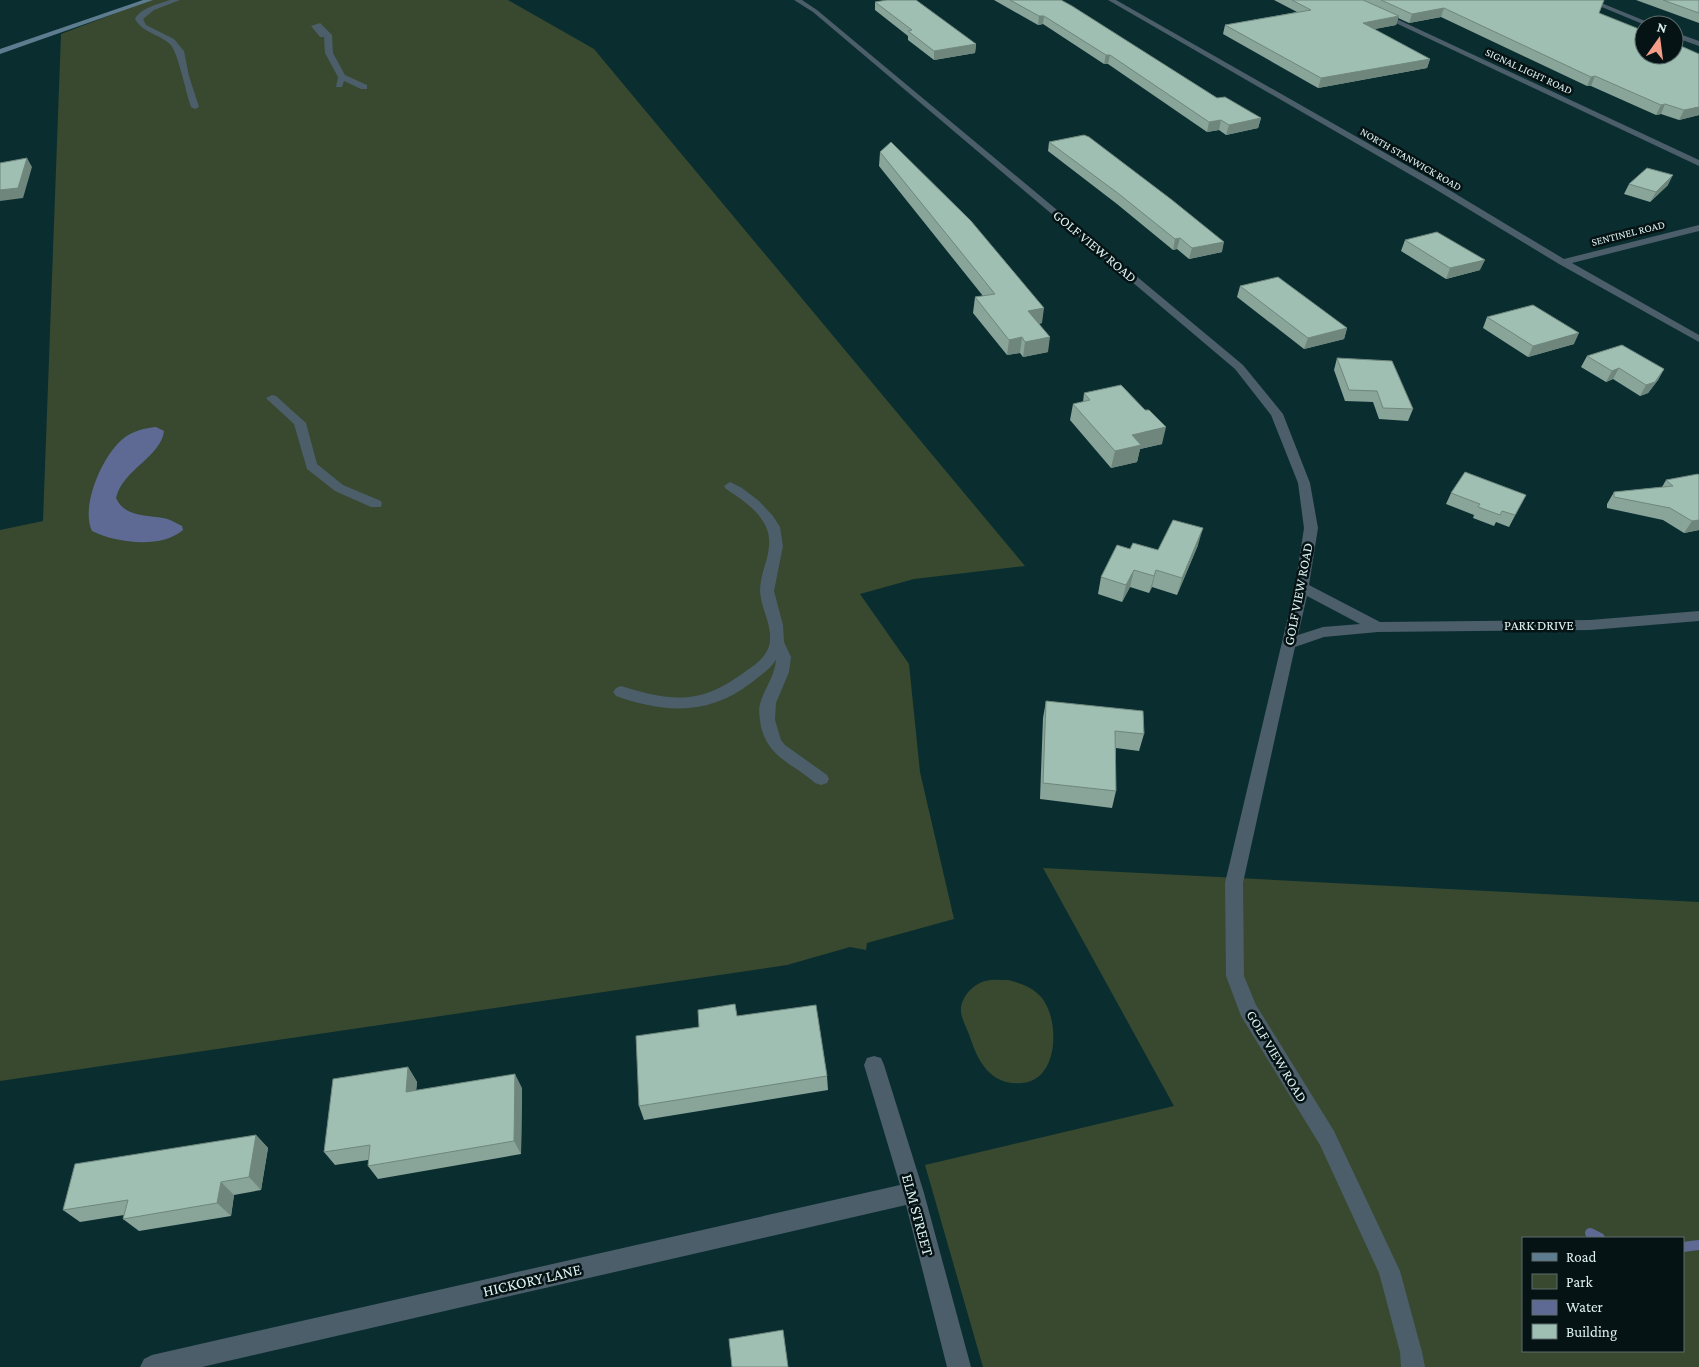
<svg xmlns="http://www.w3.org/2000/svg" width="1699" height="1367" viewBox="0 0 1699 1367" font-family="'Crimson Pro',serif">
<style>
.green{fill:#38492f;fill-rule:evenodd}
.water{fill:#5e6a94}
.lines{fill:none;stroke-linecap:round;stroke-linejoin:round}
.stream{stroke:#5e6a94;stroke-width:10}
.lane{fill:#4b5e6a;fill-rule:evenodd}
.street{fill:#4b5e6a;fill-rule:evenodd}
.secondary{fill:#5e7c8f;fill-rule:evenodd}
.wall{fill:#89a499}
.shaded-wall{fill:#6f867d}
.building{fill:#9fbfb2;stroke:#6f867d}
.labels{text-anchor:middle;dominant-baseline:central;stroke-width:5;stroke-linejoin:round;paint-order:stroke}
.far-street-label{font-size:11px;fill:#def1f2;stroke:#061314}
.street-label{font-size:14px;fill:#def1f2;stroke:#061314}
.near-street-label{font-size:16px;fill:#def1f2;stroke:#061314}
</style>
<rect width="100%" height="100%" fill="#0a2d30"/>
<g class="green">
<polygon points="150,0 508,0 594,49 1025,566 914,579 860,594 909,664 920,772 954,919 867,943 866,950 850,947 787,965 0,1081 0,530 43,521 61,34"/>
<path d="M 1043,868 L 1699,902 L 1699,1367 L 983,1367 L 925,1165 L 1174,1106 ZM 1523,1238 L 1683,1238 L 1683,1351 L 1523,1351 Z"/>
<path d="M 1008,980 C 1020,983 1033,987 1042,998 C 1060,1021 1059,1080 1022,1083 C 991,1086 978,1062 970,1037 C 967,1029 962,1020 961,1012 C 960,998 972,985 985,981 C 992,979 1001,980 1008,980 Z"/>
</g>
<path class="water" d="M 156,427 L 164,431 C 161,457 123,469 116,498 C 124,517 147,515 163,518 C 170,519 176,523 182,526 L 183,530 C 161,549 116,543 92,531 C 80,506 103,454 124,438 C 133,431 145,428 156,427 Z"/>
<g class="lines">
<g class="stream">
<polyline points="1590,1233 1600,1238"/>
<polyline points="1683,1247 1699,1245"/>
</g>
<g class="lane">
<path d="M 170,0 L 180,0 L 154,10 L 143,19 L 146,25 L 174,39 L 184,51 L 189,76 L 199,107 L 195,109 L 191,107 C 186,93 178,52 170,44 C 159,34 143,33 135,19 C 140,8 159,4 170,0 Z"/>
<polygon points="320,23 332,35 333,53 345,75 367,85 367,89 361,89 344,81 342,87 336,87 338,77 325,53 324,37 320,37 311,26"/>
<polygon points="272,395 276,396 306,423 317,464 343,485 381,501 382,504 381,507 371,507 335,491 307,469 294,424 268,400 266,398"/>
<path d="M 730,482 L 742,488 L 759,501 L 773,516 L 780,527 L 783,546 L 774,591 L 783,625 L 784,642 L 791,657 L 789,672 L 776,703 L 775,720 L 781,740 L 785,745 L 827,775 L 829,779 L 827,783 L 821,785 L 815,783 C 793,763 769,759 761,727 C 760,719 758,711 760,704 C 764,689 775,676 776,660 C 769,670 760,676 751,683 C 708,716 664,713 616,696 L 613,692 L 616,688 L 621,686 C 673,702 701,705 746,671 C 755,665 766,657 769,646 C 774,627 761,610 760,591 C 760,575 768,561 769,546 C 772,519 745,501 726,489 L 724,486 Z"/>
</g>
<g class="street">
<path d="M 794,0 L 802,0 L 817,10 L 1243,365 L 1283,414 L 1310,483 L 1318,528 L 1309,585 L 1380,622 L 1590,620 L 1699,611 L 1699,621 L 1590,630 L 1378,632 L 1324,637 L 1295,647 L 1243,883 L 1244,976 L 1256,1005 L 1334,1131 L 1400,1271 L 1422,1352 L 1425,1367 L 1401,1367 L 1400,1352 L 1379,1273 L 1320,1145 L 1241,1016 L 1226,976 L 1225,883 L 1295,587 L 1304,528 L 1298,483 L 1271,415 L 1235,369 L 813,12 ZM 1307,596 L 1360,624 L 1323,627 L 1298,635 Z"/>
<polygon points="1108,0 1116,0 1436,182 1564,259 1699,225 1699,231 1572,263 1699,335 1699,342 1559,264 1430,186"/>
<polygon points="1347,0 1356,0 1699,160 1699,166"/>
<polygon points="1585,0 1594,0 1655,25 1645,25"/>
<polygon points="1674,32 1699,41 1699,46 1674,37"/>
<polygon points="874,1056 881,1058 884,1065 924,1193 971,1367 947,1367 906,1205 202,1367 140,1367 144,1359 152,1355 900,1185 864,1065 867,1058"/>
</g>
<polygon class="secondary" points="143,0 153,0 0,54 0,49"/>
</g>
<g class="wall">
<polygon points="994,0 1061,0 1217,98 1261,118 1258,128 1226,135 1219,130 1207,132 1108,64 1104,64 1043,24 1038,25"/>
<polygon points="1274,0 1604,0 1599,13 1699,115 1679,120 1661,114 1656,115 1591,86 1587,86 1441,17 1409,23 1398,18 1396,25 1374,29 1430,59 1427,68 1318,88 1223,34 1225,25 1297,12"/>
<polygon points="1636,0 1699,0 1699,23"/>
<polygon points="875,2 976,44 975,53 934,60 908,40 908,36 875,10"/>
<polygon points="1049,142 1222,252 1189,259 1177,249 1173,250 1117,204 1048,151"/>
<polygon points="880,152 1042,323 1039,324 1048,352 1023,357 1020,353 1007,355 973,313 975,297 983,296 879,166"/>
<polygon points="1629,184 1668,185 1650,202 1624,194"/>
<polygon points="1405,240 1480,270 1446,279 1401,251"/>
<polygon points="1240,286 1347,328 1344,339 1304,349 1237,297"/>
<polygon points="1487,317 1574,344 1528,357 1483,328"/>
<polygon points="1587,356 1664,369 1658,380 1648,393 1640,396 1613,379 1606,382 1581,367"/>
<polygon points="1337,358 1413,409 1408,421 1379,419 1373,402 1345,401 1334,370"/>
<polygon points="1084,393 1162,444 1140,449 1137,462 1111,468 1070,420 1073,404 1083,402"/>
<polygon points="1699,475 1699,530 1684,533 1663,520 1607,508 1607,504 1614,492 1662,487 1666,480"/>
<polygon points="1451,493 1526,495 1509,527 1496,522 1494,526 1473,518 1474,515 1446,504"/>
<polygon points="1198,545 1177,595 1152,587 1149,593 1130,587 1122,602 1098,594 1101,577 1130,549 1158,550"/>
<polygon points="1046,701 1144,734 1139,751 1116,748 1116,791 1112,808 1040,799 1043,718"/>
<polygon points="737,1016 827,1076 828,1090 644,1120 639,1106 699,1027"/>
<polygon points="408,1067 417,1082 416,1090 522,1088 521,1154 378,1179 368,1166 368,1160 335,1165 324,1152"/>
<polygon points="256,1135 268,1148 261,1190 234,1195 231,1216 139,1231 123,1219 124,1215 80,1222 63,1210"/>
</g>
<g class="shaded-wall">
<polygon points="1444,8 1441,17 1409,23 1412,14"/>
<polygon points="1039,16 1044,16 1043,24 1038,25"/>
<polygon points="1399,16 1396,25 1360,32 1363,23"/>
<polygon points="976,44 975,53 934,60 934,51"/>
<polygon points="1106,55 1110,55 1108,64 1104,64"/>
<polygon points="1430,59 1427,68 1318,88 1321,78"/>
<polygon points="1595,76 1591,86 1587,86 1591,77"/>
<polygon points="1665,104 1661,114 1656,115 1661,105"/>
<polygon points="1699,107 1699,115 1679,120 1684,110"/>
<polygon points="1261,118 1258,128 1226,135 1229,125"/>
<polygon points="1221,120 1219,130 1207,132 1209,122"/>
<polygon points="27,158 32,167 23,198 0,201 0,190"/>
<polygon points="1673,175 1668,185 1650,202 1656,192"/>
<polygon points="1180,238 1177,249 1173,250 1175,239"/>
<polygon points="1224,242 1222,252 1189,259 1192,248"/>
<polygon points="1485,260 1480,270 1446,279 1450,268"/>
<polygon points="1044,308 1042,323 1026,326 1028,311"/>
<polygon points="1347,328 1344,339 1304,349 1308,338"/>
<polygon points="1579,333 1574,344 1528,357 1533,346"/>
<polygon points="1022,337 1020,353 1007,355 1009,340"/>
<polygon points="1050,337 1048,352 1023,357 1025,342"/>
<polygon points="1619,368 1613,379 1606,382 1612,371"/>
<polygon points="1664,369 1658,380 1648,393 1640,396 1646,385"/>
<polygon points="1166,427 1162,444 1140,449 1137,462 1111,468 1115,451 1132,435"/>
<polygon points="1699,520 1699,530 1684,533 1692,521"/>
<polygon points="1203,528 1198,545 1177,595 1182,578"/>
<polygon points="1134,570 1130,587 1122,602 1126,585"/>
<polygon points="1156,570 1152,587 1149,593 1154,576"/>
<polygon points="408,1067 417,1082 415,1106 406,1092"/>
<polygon points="515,1074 522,1088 521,1154 514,1141"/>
<polygon points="256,1135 268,1148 261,1190 249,1177"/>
<polygon points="221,1182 234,1195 231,1216 217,1203"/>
</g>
<g class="building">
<polygon points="887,0 916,0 976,44 934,51 908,31 912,30 875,2"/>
<polygon points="1010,0 1061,0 1072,6 1217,98 1225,97 1261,118 1229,125 1221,120 1209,122 1110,55 1106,55 1044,16 1039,16"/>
<polygon points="1292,0 1363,0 1399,16 1363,23 1430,59 1321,78 1225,25 1311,10"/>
<polygon points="1381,0 1604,0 1599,13 1644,31 1644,55 1674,55 1674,43 1699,54 1699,107 1684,110 1665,104 1661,105 1595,76 1591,77 1444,8 1412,14"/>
<polygon points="1663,0 1699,0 1699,13"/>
<polygon points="1084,135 1089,137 1172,200 1224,242 1192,248 1180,238 1175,239 1119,194 1049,142"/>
<polygon points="891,142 971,221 1044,308 1028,311 1050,337 1025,342 1022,337 1009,340 975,297 995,294 880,152"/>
<polygon points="27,158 18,188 0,190 0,163"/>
<polygon points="1647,168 1673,175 1656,192 1629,184"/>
<polygon points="1437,232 1485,260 1450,268 1405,240"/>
<polygon points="1278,277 1347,328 1308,338 1240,286"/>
<polygon points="1533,305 1579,333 1533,346 1487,317"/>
<polygon points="1622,345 1664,369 1655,382 1646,385 1619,368 1612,371 1587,356"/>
<polygon points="1337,358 1392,361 1413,409 1383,408 1377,391 1349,390"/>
<polygon points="1121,385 1145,410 1149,410 1166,427 1132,435 1141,445 1115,451 1073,404 1090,400 1084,393"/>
<polygon points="1465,472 1526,495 1515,515 1502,511 1500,515 1478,507 1480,504 1451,493"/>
<polygon points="1698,474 1699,475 1699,520 1692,521 1670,508 1614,497 1614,492 1673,486 1666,480"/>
<polygon points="1173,520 1203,528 1182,578 1156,570 1154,576 1134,570 1126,585 1101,577 1117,545 1130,549 1133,543 1158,550"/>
<polygon points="1046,701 1143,711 1144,734 1115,731 1116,791 1043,783"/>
<polygon points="735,1004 737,1016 816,1005 827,1076 639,1106 636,1036 699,1027 698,1010"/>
<polygon points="408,1067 406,1092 515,1074 514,1141 368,1166 370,1145 324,1152 333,1079"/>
<polygon points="256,1135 249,1177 221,1182 217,1203 123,1219 128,1200 63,1210 75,1164"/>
<polygon points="783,1330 788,1367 732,1367 729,1339"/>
</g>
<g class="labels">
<g class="far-street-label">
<text transform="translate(1529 71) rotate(25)">SIGNAL LIGHT ROAD</text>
<text transform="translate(1411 159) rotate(30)">NORTH STANWICK ROAD</text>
<text transform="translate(1628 233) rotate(-14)">SENTINEL ROAD</text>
</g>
<g class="street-label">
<text transform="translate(1095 246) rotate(40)">GOLF VIEW ROAD</text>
<text transform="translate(1298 594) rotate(-79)">GOLF VIEW ROAD</text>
<text x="1539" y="625">PARK DRIVE</text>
<text transform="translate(1277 1056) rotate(59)">GOLF VIEW ROAD</text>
</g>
<g class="near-street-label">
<text transform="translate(918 1215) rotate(75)">ELM STREET</text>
<text transform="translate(532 1280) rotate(-13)">HICKORY LANE</text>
</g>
</g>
<rect x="1522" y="1237" width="162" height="115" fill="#061314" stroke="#5c6c6d"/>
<rect x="1532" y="1253" width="25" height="8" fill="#5e7c8f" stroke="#5c6c6d"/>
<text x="1566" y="1262" font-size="15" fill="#def1f2">Road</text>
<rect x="1532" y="1274" width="25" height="15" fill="#38492f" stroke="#5c6c6d"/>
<text x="1566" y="1287" font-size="15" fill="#def1f2">Park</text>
<rect x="1532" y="1300" width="25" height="15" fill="#5e6a94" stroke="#5c6c6d"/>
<text x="1566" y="1312" font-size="15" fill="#def1f2">Water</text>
<rect x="1532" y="1324" width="25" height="15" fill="#9fbfb2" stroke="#5c6c6d"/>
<text x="1566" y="1337" font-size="15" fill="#def1f2">Building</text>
<g transform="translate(1659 40) rotate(14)"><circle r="24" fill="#061314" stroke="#5c6c6d"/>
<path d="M0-4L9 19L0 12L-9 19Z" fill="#f49e8a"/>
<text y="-8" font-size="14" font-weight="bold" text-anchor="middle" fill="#def1f2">N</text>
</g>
</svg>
